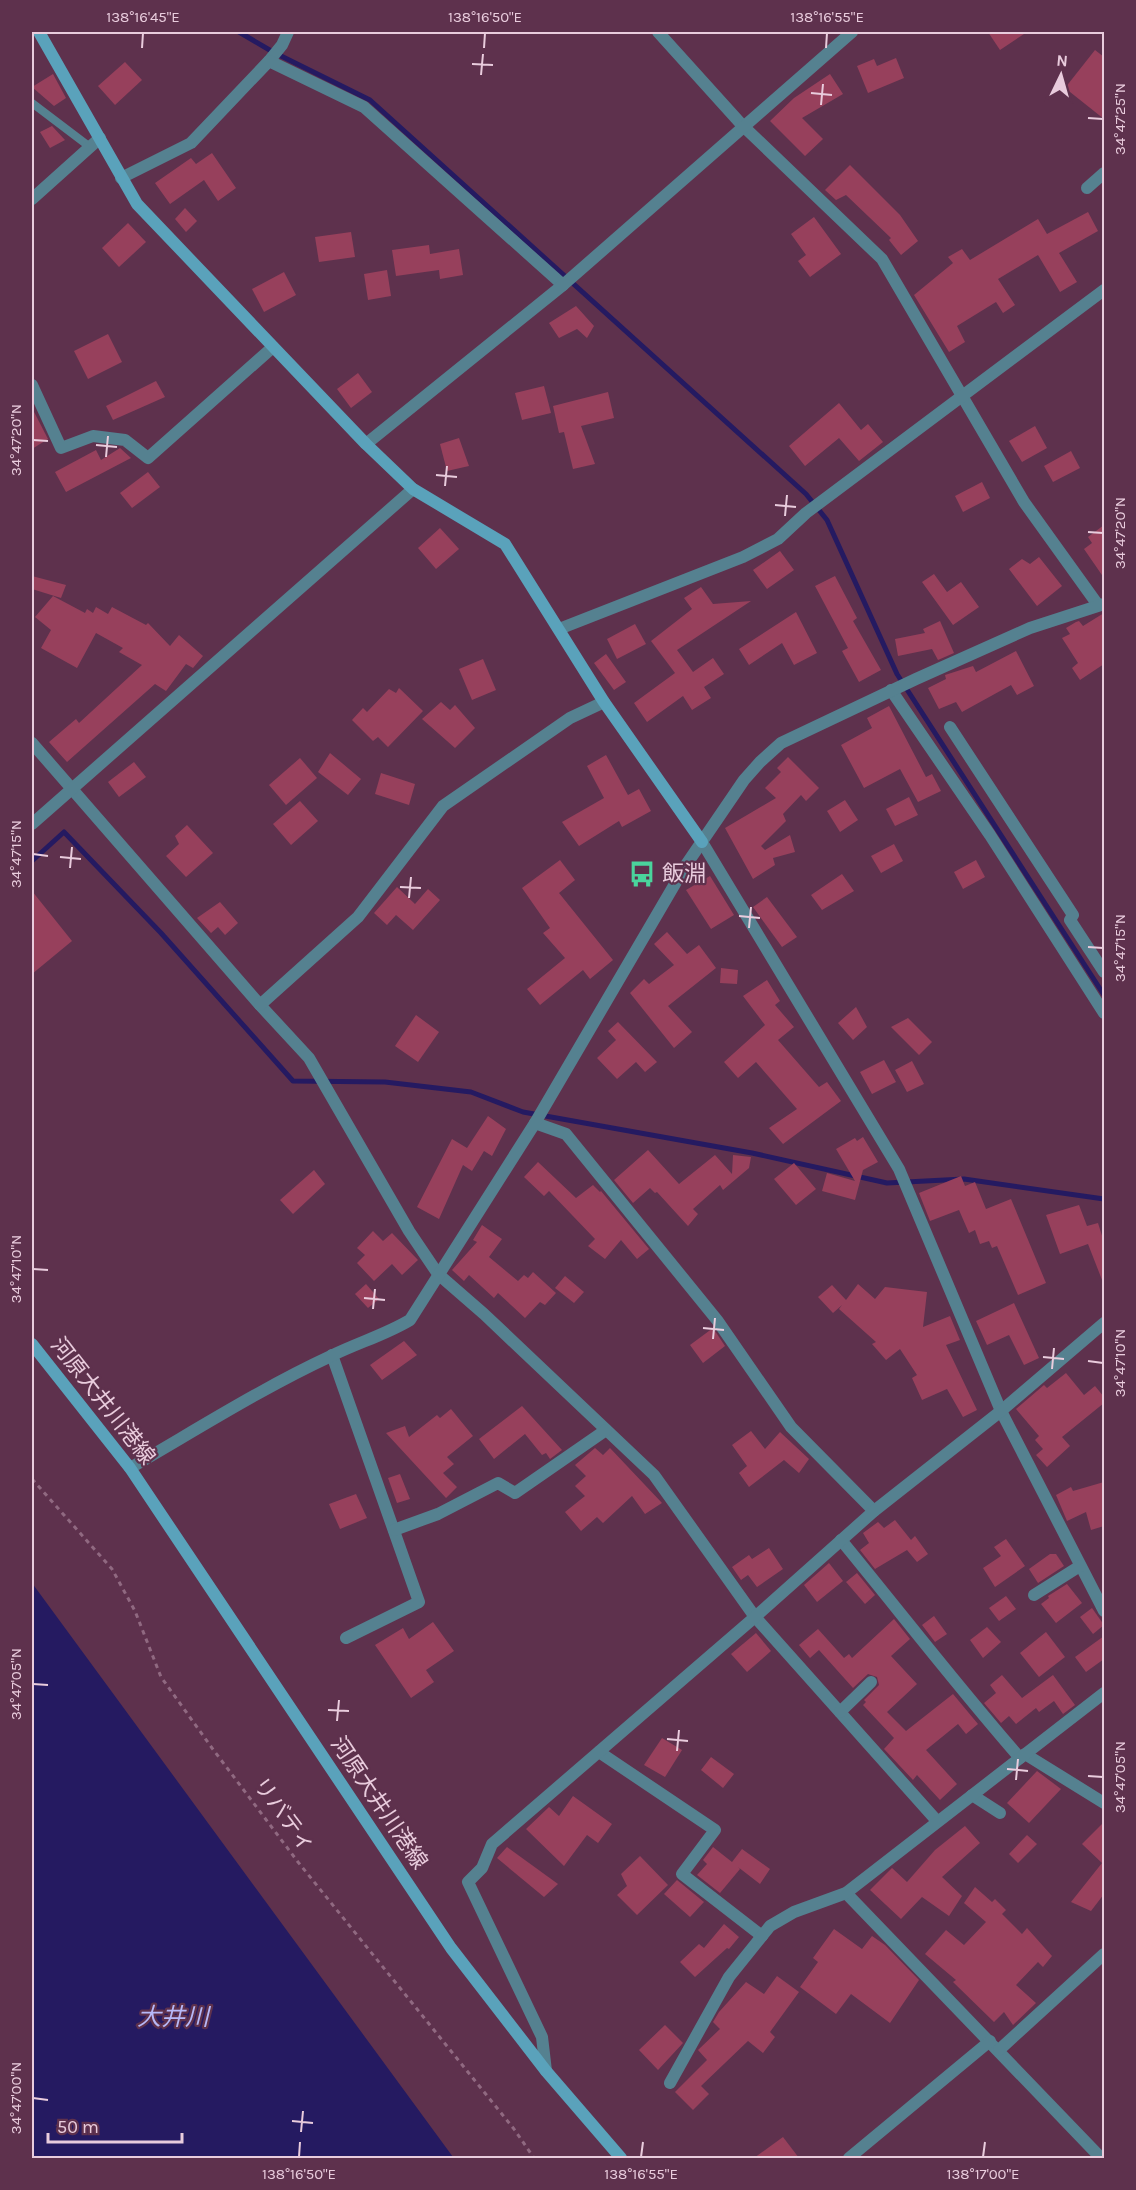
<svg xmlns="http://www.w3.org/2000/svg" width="1136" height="2190" viewBox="0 0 1136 2190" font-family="Karla,'Noto Sans JP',sans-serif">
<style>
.water{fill:#251a61}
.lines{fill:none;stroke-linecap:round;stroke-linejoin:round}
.stream{stroke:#251a61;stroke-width:5}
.building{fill:#97405c}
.path{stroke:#906981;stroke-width:3;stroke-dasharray:4.5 4.5;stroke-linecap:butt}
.lane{stroke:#558190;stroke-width:8}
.street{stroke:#558190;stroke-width:12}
.secondary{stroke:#5aa2bb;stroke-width:12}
.ticks{fill:none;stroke:#e9ccdd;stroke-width:2}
.labels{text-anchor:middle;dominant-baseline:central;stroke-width:4.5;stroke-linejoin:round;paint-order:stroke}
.poi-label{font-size:22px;fill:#e9ccdd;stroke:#5e314d;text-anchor:start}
.street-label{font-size:22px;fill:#e9ccdd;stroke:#5e314d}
.water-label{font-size:24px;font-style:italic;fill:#b6b8f8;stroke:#5e314d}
.neatline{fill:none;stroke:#e9ccdd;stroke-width:2}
.ticks-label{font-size:15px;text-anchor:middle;fill:#e9ccdd}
</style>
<rect width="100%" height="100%" fill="#5e314d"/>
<polygon class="water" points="32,1583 453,2157 454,2158 32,2158"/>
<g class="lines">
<g class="stream">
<polyline points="239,32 273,52 370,100 806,494 827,520 897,674 1104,995"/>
<polyline points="32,861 64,832 161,933 293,1081 385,1082 471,1092 523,1112 752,1153 887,1183 964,1179 1104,1199"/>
</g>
</g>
<g class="building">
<polygon points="988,32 1027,32 1000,50"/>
<polygon points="1095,50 1104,57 1104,119 1065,88"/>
<polygon points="896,58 904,78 868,93 857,66 874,59 877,66"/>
<polygon points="125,62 142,80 115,105 98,86"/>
<polygon points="53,74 66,98 54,106 32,87"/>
<polygon points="830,74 843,94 802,118 823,139 805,156 770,121 794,98"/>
<polygon points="52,126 65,140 50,148 40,132"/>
<polygon points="212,153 236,188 218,201 204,180 170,204 155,183 191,158 196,164"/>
<polygon points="850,165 900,215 918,241 901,255 889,240 891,238 846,195 836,200 825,190"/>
<polygon points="185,208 197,221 186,232 175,219"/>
<polygon points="1088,212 1098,231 1059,253 1077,282 1060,292 1038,255 998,279 1015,305 1003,313 996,302 957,326 965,342 949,352 914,295 953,263 948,257 962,249 970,260 1038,219 1047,234"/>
<polygon points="814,217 841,254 810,277 798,261 806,255 791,234"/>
<polygon points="128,223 146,242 119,267 102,248"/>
<polygon points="351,232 355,257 319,262 315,237"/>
<polygon points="429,245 430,254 459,249 463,275 440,279 439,270 396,276 392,250"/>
<polygon points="387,270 391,296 368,300 364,274"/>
<polygon points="284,272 296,295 264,312 252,289"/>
<polygon points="576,306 594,326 587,338 577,329 559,338 549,323"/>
<polygon points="108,334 122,362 88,379 74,351"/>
<polygon points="358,373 372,392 351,408 337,389"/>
<polygon points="156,381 165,397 113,420 106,406"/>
<polygon points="544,386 551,413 522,420 515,393"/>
<polygon points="608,392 614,418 581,426 595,464 573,469 564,432 559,433 553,406"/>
<polygon points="839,403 861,430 868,424 883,442 859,461 839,438 805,466 789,446"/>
<polygon points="32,408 48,439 32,449"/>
<polygon points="1035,426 1047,448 1022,462 1009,441"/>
<polygon points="459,438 469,466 447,471 440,444"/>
<polygon points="120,448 131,458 66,492 55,472 96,450 101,460"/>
<polygon points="1071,451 1080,468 1053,482 1044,466"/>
<polygon points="148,472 160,487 132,508 120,493"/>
<polygon points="982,482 990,498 963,512 955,496"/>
<polygon points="1104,525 1104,578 1084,549 1092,543 1088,537"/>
<polygon points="440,528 459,549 436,569 418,548"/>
<polygon points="780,551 794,570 767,589 753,570"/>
<polygon points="1039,557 1062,586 1037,606 1009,569 1022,559 1030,564"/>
<polygon points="934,574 947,592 961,582 979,607 953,625 922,582"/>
<polygon points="32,576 66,585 61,598 32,589"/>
<polygon points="835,576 857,618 853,621 881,670 859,682 842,651 848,648 815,586"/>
<polygon points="701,587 713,604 751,601 677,650 693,672 713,658 724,674 704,687 711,698 692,710 683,696 647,722 634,703 675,673 651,641 692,609 684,598"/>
<polygon points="53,596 85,613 87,609 93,613 96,607 108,614 112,607 146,625 148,623 170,646 179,635 203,656 193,668 186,664 166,691 155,684 67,762 49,742 76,719 79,723 142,665 119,652 123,648 96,633 77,668 41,648 51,630 35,617"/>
<polygon points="796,612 817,653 794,665 782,643 749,665 739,649"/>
<polygon points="1104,613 1104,664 1080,680 1072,668 1078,663 1062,638 1070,634 1066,628 1076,622 1079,621 1083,626"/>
<polygon points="940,621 954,653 938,660 932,649 898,656 895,639 925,633 923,629"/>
<polygon points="635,624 646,644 617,659 607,639"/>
<polygon points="1016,651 1034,686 1017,695 1011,685 962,712 956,702 939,709 928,688 946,679 945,675 973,666 976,672"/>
<polygon points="606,654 626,682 614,690 594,663"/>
<polygon points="483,659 496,690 472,700 459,669"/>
<polygon points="399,688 423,711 388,747 378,737 373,741 352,720 363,708 367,712 389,689 396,693"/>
<polygon points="441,702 450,710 455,705 475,728 455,748 422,719"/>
<polygon points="889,706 926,777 932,774 941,791 918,802 900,769 864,788 841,745 872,728 867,718"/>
<polygon points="330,753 361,779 348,795 318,772"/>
<polygon points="606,755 628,795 639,789 651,811 622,827 619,821 579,846 562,822 604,798 587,766"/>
<polygon points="788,757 819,788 806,801 801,795 783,814 786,821 761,846 765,850 790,835 795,852 773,858 775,865 753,879 725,828 776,798 765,788 781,772 777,768"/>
<polygon points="300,758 317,778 286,805 269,785"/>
<polygon points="134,762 146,777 119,797 108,782"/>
<polygon points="381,773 415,784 409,805 375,794"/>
<polygon points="909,797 918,815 895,826 886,809"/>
<polygon points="845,800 858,820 840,832 827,811"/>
<polygon points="300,801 318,821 291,845 273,824"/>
<polygon points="187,825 213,853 186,877 166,856 179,844 175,836"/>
<polygon points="894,844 903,861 881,873 871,856"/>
<polygon points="560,860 575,880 559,893 613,960 590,979 583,970 540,1005 527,989 565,958 543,933 550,928 522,888"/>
<polygon points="976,860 985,877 963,889 954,872"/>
<polygon points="842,874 854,891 822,910 811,895"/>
<polygon points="710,876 734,915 711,929 686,890"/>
<polygon points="397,887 415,904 428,889 440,900 413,930 396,915 387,925 374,913"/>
<polygon points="32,891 72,941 32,974"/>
<polygon points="767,897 797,937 782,947 753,907"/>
<polygon points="220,902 238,923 225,935 218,927 211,933 197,918"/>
<polygon points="667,932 687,954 699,945 716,968 668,1006 692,1032 674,1048 630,993 644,979 649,984 674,965 654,944"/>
<polygon points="721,968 738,970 737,984 720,983"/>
<polygon points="767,980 780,1001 775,1005 794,1027 778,1040 819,1087 827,1082 841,1101 783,1144 769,1128 797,1109 756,1062 738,1078 724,1062 765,1025 743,996"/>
<polygon points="856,1007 867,1027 853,1040 838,1023"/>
<polygon points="416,1015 439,1032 418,1062 395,1046"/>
<polygon points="908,1018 932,1042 919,1055 891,1027"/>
<polygon points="618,1022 657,1062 645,1072 636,1062 617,1079 597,1058 616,1040 608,1031"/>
<polygon points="884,1060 896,1082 872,1094 860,1072"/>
<polygon points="912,1061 924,1084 907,1092 895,1070"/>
<polygon points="488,1116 506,1129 492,1156 484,1151 472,1171 463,1165 439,1219 417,1207 452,1139 467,1148"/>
<polygon points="863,1137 878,1162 863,1170 855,1200 822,1191 827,1173 855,1181 836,1149 855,1138 857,1141"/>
<polygon points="648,1150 679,1184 715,1155 732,1174 733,1155 751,1157 749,1168 723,1190 720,1185 693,1209 698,1214 688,1226 657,1192 655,1193 650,1188 633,1203 614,1180"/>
<polygon points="538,1162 576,1198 593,1185 600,1192 601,1191 649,1249 637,1259 621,1240 605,1259 588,1246 595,1239 549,1191 544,1196 524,1177"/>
<polygon points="794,1163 816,1189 796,1205 774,1179"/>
<polygon points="314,1170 325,1184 293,1214 280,1200"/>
<polygon points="961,1176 965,1186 975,1182 986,1209 1011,1199 1046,1283 1018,1295 997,1246 992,1248 989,1241 980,1244 975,1230 969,1233 959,1210 930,1221 919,1193"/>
<polygon points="1079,1205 1087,1226 1098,1223 1104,1242 1104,1285 1088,1244 1060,1254 1046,1215"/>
<polygon points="482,1225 502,1239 489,1257 518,1281 524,1275 528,1278 533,1272 556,1293 545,1305 540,1302 525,1318 498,1293 494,1298 469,1275 464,1281 452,1270 477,1242 473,1240"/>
<polygon points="373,1231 383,1241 392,1233 418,1260 402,1275 392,1264 374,1281 357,1263 365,1255 357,1248"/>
<polygon points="565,1276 584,1292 574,1303 555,1288"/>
<polygon points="366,1284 379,1299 368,1308 355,1294"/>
<polygon points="858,1284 875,1299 885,1287 927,1292 923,1327 950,1316 960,1340 946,1345 977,1410 963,1417 947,1389 922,1400 912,1378 917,1375 900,1349 886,1360 872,1344 876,1342 839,1309 842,1305 833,1313 818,1297 832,1285 846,1300"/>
<polygon points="1014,1303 1039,1358 1024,1365 1009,1335 987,1345 976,1321"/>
<polygon points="713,1328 725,1346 703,1363 690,1345"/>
<polygon points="404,1341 417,1355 382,1380 370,1365"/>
<polygon points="1066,1373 1084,1395 1095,1386 1104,1397 1104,1403 1062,1437 1070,1446 1047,1467 1036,1455 1043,1449 1035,1440 1039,1436 1016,1409 1044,1385 1047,1388"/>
<polygon points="522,1406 562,1450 550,1459 546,1453 542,1455 525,1434 494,1459 479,1439"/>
<polygon points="451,1409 473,1436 447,1457 454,1464 443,1473 457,1487 446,1498 386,1433 405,1426 409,1437 437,1415 440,1418"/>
<polygon points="751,1431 765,1449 780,1432 809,1459 799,1473 784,1460 749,1487 739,1473 747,1466 732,1445"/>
<polygon points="595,1448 603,1455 610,1448 662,1503 645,1514 632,1496 603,1523 597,1517 581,1531 565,1512 585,1496 575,1486 586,1476 575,1465"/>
<polygon points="400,1474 410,1499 397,1503 388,1478"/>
<polygon points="1104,1482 1104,1526 1091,1530 1086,1512 1067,1521 1056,1495 1071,1487 1073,1491"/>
<polygon points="356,1494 367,1518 340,1529 329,1504"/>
<polygon points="895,1520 911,1540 915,1536 928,1554 917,1562 907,1550 875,1569 860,1550 869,1543 863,1533 878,1522 884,1528"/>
<polygon points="1006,1539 1025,1566 995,1587 983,1568 1001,1556 994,1547"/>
<polygon points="769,1548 783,1569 757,1587 748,1575 741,1580 732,1567 749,1555 752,1559"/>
<polygon points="1050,1554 1056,1554 1064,1566 1038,1583 1029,1569"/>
<polygon points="829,1563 843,1581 817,1602 804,1585"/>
<polygon points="857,1573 875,1595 865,1604 846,1582"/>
<polygon points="1067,1584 1082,1603 1056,1623 1041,1604 1049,1598 1048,1596"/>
<polygon points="1006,1596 1016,1609 999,1621 989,1608"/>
<polygon points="1092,1608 1104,1625 1093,1634 1080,1617"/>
<polygon points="934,1616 947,1634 935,1642 922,1625"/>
<polygon points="894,1619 910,1639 891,1656 917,1684 887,1712 906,1731 953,1694 978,1724 966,1734 958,1724 926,1750 957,1784 940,1800 917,1775 913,1780 884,1749 894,1738 863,1705 866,1702 864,1700 879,1685 877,1677 868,1674 853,1688 819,1650 810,1658 799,1645 818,1629 844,1658 849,1654 852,1658"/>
<polygon points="433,1622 454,1651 426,1670 434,1682 411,1698 375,1645 403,1628 409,1639"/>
<polygon points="987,1627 1001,1642 983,1658 970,1640"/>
<polygon points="1046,1632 1065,1657 1039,1677 1020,1653"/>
<polygon points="756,1633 771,1651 747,1672 731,1654"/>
<polygon points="1104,1636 1104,1659 1086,1672 1075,1657"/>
<polygon points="1002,1675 1022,1698 1053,1675 1075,1705 1063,1714 1054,1701 1039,1712 1036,1708 1016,1724 1009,1716 1001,1723 984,1703 996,1693 990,1685"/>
<polygon points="662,1738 682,1750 665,1777 644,1765"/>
<polygon points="711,1757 734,1774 723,1788 701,1770"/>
<polygon points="1037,1771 1061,1789 1029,1823 1007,1803"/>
<polygon points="573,1796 612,1824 598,1843 587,1835 564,1866 526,1829 549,1807 559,1816"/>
<polygon points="1104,1822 1104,1894 1091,1911 1071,1902 1102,1863 1082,1844"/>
<polygon points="965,1826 980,1843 942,1877 962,1896 949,1916 922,1897 901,1919 870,1890 892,1868 907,1882 935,1850"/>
<polygon points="1027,1835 1037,1844 1018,1863 1009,1854"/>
<polygon points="507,1847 558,1884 544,1897 497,1858"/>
<polygon points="713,1847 732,1862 742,1849 770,1869 760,1884 738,1867 740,1869 720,1893 697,1875 707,1864 703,1860"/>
<polygon points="640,1856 668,1885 637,1915 617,1895 627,1886 621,1874"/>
<polygon points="677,1880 704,1902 690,1917 664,1894"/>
<polygon points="975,1887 992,1902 995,1899 1006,1910 1002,1914 1022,1934 1027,1928 1052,1956 1043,1967 1038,1962 1016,1985 1036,2003 1013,2025 1004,2012 994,2022 953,1982 956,1980 925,1954 946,1930 964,1945 986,1922 964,1903"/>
<polygon points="724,1924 739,1937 729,1949 727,1948 695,1977 680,1962 699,1944 704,1948"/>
<polygon points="834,1929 862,1949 872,1936 885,1945 919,1980 890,2023 851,1994 836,2014 800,1987 818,1962 813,1958"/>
<polygon points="777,1976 799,1992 770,2032 775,2037 763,2053 748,2041 701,2086 709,2094 693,2110 675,2092 707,2060 698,2050 720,2029 713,2022 719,2012 746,1982 764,1994"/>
<polygon points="665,2025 683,2043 658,2070 639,2050"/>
<polygon points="783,2137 799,2158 754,2158"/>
</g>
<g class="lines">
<polyline class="path" points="32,1479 112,1569 135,1611 161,1677 212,1748 298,1862 514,2129 534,2158"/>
<polyline class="lane" points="32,103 90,147"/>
<g class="street">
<polyline points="658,32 742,125 882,259 1024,502 1098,605"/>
<polyline points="269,61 282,45 288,32"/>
<polyline points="121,178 191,143 269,61 364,107 563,285"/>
<polyline points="1087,188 1104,173"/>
<polyline points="32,199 100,138"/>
<polyline points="32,385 61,448 93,436 125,440 148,458 273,347"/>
<polyline points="366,444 563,285 852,32"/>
<polyline points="559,629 743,557 778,539 806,513 1104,290"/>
<polyline points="891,690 990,835 1104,1013"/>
<polyline points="950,727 1073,915 1070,920 1104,972"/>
<polyline points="32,743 260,1005 309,1058 409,1231 438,1274 484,1314 654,1475 755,1617 937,1821"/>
<polyline points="32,824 413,489"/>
<polyline points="702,842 899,1169 1001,1411 1104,1611"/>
<polyline points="260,1005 358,917 443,806 570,718 604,702"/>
<polyline points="535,1123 566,1134 717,1320 791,1427 874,1511"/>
<polyline points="332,1355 419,1602 346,1638"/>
<path d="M 130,1468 C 196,1430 262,1388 331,1356 C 357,1343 385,1335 410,1320 L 535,1123 L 686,865 L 744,780 L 760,762 L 781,743 L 916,679 L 1030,628 L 1104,604"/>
<polyline points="394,1530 438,1514 498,1483 515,1493 606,1430"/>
<path d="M 841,1540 C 901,1613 958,1687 1020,1758"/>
<polyline points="1034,1595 1080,1566"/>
<polyline points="840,1712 871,1682"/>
<polyline points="599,1752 715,1830 682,1874 762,1936"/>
<polyline points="1025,1754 1104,1803"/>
<polyline points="972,1795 1000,1813"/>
<polyline points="846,1893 1101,2158"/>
<polyline points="999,2050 1104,1954"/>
<polyline points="546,2071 542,2037 468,1882 482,1868 492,1844 755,1617 874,1511 1001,1411 1104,1323"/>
<polyline points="670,2083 729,1977 770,1926 794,1912 846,1893 1104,1693"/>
<polyline points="849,2158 990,2041"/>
</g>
<g class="secondary">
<polyline points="39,32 137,204 366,444 413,489 505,544 604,702 702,842"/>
<polyline points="32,1344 130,1468 451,1948 546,2071 621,2158"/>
</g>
</g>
<path class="ticks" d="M 142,48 L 143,33M 484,48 L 485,33M 826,48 L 827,33M 472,64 L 493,65M 481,75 L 483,54M 811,93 L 832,95M 821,105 L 823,84M 1088,118 L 1103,119M 33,440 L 48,441M 96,445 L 117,447M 106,457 L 108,436M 436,475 L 457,477M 445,486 L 447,466M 775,505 L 796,507M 785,516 L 787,495M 1088,532 L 1103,533M 33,854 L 48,856M 60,857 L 81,859M 70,868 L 72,847M 400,887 L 421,888M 409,898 L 411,877M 739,916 L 760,918M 749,928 L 751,907M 1088,947 L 1103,948M 33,1269 L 48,1270M 364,1298 L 385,1300M 373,1309 L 375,1289M 703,1328 L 724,1330M 713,1339 L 715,1318M 1043,1357 L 1064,1359M 1088,1361 L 1103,1363M 1052,1369 L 1054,1348M 33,1684 L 48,1685M 328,1710 L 349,1711M 337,1721 L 339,1700M 667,1739 L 688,1741M 677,1751 L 679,1730M 1007,1769 L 1028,1771M 1088,1776 L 1103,1777M 1016,1780 L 1018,1759M 33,2098 L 48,2100M 292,2121 L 313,2123M 301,2132 L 303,2111M 299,2157 L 300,2142M 641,2157 L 643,2142M 983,2157 L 985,2142"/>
<defs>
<g id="bus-bare" transform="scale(2.07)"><path d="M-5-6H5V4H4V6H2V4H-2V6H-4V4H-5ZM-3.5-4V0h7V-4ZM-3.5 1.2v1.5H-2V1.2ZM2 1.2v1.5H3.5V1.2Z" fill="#4ad49c" stroke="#5e314d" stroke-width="2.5" paint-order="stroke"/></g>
</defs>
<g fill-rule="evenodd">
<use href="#bus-bare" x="642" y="874"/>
</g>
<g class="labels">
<g class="poi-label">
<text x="662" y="874">飯淵</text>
</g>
<g class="street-label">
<text transform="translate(103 1401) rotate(52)">河原大井川港線</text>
<text transform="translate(379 1803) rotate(56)">河原大井川港線</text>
<text transform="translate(284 1815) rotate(53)">リバティ</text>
</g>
<g class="water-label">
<text x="173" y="2017">大井川</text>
</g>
</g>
<rect width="1136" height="2190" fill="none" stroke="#5e314d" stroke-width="66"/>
<g transform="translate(1061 75) rotate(5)" stroke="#5e314d" stroke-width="4.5" paint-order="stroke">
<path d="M0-4.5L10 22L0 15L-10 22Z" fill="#e9ccdd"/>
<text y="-9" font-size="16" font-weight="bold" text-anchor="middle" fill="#e9ccdd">N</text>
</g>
<path d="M48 2133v9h134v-9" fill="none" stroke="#e9ccdd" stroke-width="3"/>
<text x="57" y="2133" font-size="18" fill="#e9ccdd" stroke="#5e314d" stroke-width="4.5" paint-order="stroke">50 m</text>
<rect x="33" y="33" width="1070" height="2124" class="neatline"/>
<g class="ticks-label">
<text x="143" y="22">138°16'45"E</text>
<text x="485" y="22">138°16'50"E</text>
<text x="827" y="22">138°16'55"E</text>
<text transform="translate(1120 119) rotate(-90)" y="5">34°47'25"N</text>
<text transform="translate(16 440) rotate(-90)" y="5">34°47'20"N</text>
<text transform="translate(1120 533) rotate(-90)" y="5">34°47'20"N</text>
<text transform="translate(16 854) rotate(-90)" y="5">34°47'15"N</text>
<text transform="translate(1120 948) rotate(-90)" y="5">34°47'15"N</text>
<text transform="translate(16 1269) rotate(-90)" y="5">34°47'10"N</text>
<text transform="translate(1120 1363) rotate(-90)" y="5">34°47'10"N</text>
<text transform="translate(16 1684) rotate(-90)" y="5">34°47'05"N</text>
<text transform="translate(1120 1777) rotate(-90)" y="5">34°47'05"N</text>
<text transform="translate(16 2098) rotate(-90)" y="5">34°47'00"N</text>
<text x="299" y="2179">138°16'50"E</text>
<text x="641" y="2179">138°16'55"E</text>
<text x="983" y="2179">138°17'00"E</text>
</g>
</svg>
